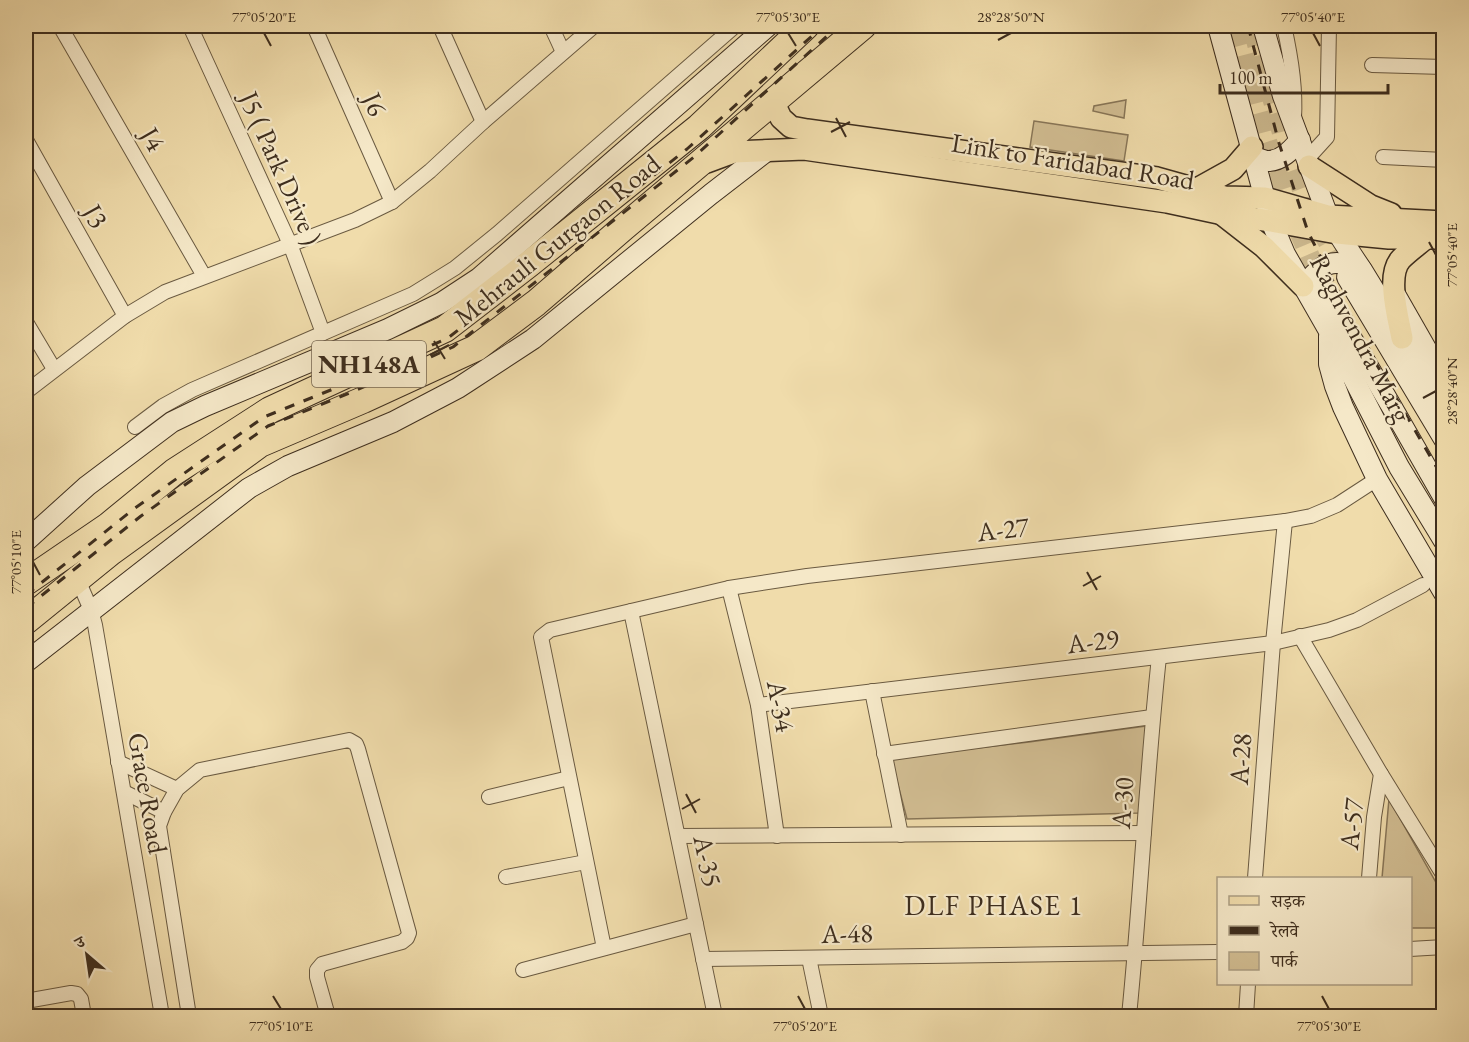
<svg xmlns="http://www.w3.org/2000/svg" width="1469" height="1042" viewBox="0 0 1469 1042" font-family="'EB Garamond','Noto Serif Devanagari',serif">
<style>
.green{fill:#d2be93;stroke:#887658;stroke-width:1.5}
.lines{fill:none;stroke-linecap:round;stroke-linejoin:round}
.secondary-tunnel{stroke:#ccb98f;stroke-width:20;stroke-dasharray:20 10;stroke-linecap:butt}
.street-casing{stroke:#6a5a41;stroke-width:16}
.secondary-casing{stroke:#3e2e1e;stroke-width:22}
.primary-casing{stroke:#3e2e1e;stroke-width:24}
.highway-casing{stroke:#3e2e1e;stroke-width:28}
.street{stroke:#f5e8c8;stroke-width:14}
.secondary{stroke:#f5e8c8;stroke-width:20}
.primary{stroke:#f0dcab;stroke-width:21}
.highway{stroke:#f0dcab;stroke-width:26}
.rail{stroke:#3e2e1e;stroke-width:3;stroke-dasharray:10 10;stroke-linecap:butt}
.ticks{fill:none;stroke:#3e2e1e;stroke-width:2}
.labels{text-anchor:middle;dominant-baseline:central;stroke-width:4.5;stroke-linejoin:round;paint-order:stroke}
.shield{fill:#f5e8c8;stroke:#756651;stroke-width:1.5}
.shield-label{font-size:26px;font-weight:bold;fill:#3e2e1e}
.street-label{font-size:27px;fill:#3e2e1e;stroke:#f5e8c8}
.neighbourhood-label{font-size:28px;letter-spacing:1.5px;fill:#3e2e1e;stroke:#f5e8c8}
.neatline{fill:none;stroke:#3e2e1e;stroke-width:2}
.ticks-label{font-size:15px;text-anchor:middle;fill:#3e2e1e}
</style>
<rect width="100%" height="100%" fill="#f0dcab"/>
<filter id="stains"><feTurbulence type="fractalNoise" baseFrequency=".00333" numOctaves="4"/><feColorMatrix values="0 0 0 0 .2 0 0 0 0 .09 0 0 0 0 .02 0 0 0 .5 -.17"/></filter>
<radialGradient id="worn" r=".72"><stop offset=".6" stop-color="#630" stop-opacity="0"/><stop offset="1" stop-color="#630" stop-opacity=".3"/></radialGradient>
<g class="green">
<polygon points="1126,100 1124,118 1093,111 1094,106"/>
<polygon points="1034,121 1128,135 1124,161 1030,147"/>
<polygon points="1146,726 1139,813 907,819 891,758 1029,742"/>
<polygon points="1389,799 1443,895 1443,928 1411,928 1410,878 1382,878"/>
</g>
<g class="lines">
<g class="secondary-tunnel">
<polyline points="1236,26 1266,138 1289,208 1322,285"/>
<polyline points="1252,26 1284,140 1308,206 1347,277"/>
</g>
<g class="street-casing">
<g id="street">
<polyline points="60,26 204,276"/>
<polyline points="190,26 290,244 323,333"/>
<polyline points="314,26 392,202"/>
<polyline points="440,26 483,122"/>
<polyline points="551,26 563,52"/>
<path d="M 1284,26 C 1291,57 1296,87 1294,118"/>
<polyline points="1372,65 1444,67"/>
<polyline points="26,140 125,316"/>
<polyline points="1383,157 1444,160"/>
<polyline points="1307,159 1327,137 1329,26"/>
<polyline points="26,322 54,369"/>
<polyline points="26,392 125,316 165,292 355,220 392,202 430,171 483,122 594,26"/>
<polyline points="135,427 163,406 192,390 413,294 455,268 497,234 735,26"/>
<polyline points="78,580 91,610 95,625 162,1016"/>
<polyline points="729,588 758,705 777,836"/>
<polyline points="631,611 715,1016"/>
<polyline points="1300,636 1381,774 1444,876"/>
<polyline points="872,691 901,835"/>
<polyline points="758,705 1273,643 1329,630 1357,620 1423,585"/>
<polyline points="884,754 1152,717"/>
<polyline points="118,762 177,789"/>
<polyline points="124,792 164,812"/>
<polyline points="489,797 569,778"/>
<polyline points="678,836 1144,833"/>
<polyline points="506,877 586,862"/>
<polyline points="1255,878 1273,643 1285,521"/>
<polyline points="1369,878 1374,817 1381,774"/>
<polyline points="604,948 541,637 550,630 729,588 807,576 1285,521 1311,516 1337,505 1377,479"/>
<polyline points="1410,949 1444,947"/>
<polyline points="809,958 821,1016"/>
<polyline points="703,959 1218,952"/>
<polyline points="523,970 696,924"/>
<polyline points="26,1001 71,993 77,994 81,999 84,1016"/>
<polyline points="189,1016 159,826 164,812 177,789 200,770 349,740 356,744 358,749 409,933 407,938 402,942 322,964 317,970 317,977 328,1016"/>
<path d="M 1129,1016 C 1141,897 1146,777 1159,657"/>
<polyline points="1246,1016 1248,984"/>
</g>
</g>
<g class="secondary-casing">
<g id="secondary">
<polyline points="1218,26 1271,221 1285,254 1329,331 1399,467 1444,541"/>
<path d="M 1263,26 L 1283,96 L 1328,216 C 1338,235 1350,252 1362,270 C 1390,316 1419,362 1444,410"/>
<path d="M 1254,157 C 1258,158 1264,161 1268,161 C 1282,161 1292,149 1300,140"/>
<polyline points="1347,277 1444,439"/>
<path d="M 1303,286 C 1324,263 1330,257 1361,269"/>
<polyline points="1324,291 1393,409 1444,498"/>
<polyline points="1396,296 1444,380"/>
<polyline points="1329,336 1329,364 1335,386 1343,407 1377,479 1444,593"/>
<polyline points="26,541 87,486 172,422 205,406 388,329 441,303 479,278 768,26"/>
<polyline points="26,662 249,488 288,466 393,422 458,388 533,339 711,194 768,150"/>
</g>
</g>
<g class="primary-casing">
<g id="primary">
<polyline points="773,101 781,118 791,127 807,130 1157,178 1225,197 1265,198 1328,216 1444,222"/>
<polyline points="707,162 734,152 804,149 1167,202 1223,214 1271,221 1337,233 1389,238 1444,238"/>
<polyline points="1309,166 1371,206 1391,214"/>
<polyline points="1197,189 1233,169 1252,147"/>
<polyline points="1223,215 1264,247 1303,286"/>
<path d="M 1402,338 C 1398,317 1386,275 1401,259 C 1409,251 1419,244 1427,237"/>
</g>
</g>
<g class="highway-casing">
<g id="highway">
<polyline points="26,582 108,526 174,472 270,410 445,329 529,264 699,127 806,26"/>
<polyline points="26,621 111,552 260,444 363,400 476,348 536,303 623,228 863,26"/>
</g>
</g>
<use href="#street" class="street"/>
<use href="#secondary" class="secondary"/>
<use href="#primary" class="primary"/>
<use href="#highway" class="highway"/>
<g class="rail">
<polyline points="1248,26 1279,143 1308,232 1367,348 1444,480"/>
<polyline points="26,595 135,508 264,417 348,383 448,338 687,149 823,26"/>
<polyline points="26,608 141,516 268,426 352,392 453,347 694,157 838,26"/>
</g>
</g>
<path class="ticks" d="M 264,33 L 271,46M 788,33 L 796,46M 1313,33 L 1320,46M 998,40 L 1011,33M 836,118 L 846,137M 831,132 L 850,122M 1429,242 L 1436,255M 434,341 L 445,359M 430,355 L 449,345M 1423,398 L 1436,391M 33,562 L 40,575M 1087,572 L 1097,590M 1083,586 L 1101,576M 686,794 L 696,813M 682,809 L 700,799M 273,996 L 281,1009M 798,996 L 805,1009M 1322,996 L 1329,1009"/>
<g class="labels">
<rect class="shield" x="312" y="341" width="114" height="46" rx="4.5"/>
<g class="shield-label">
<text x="369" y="364">NH148A</text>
</g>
<g class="street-label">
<text transform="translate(375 104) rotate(66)">J6</text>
<text transform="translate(153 139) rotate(60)">J4</text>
<text transform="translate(1073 161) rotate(9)">Link to Faridabad Road</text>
<text transform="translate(281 168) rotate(66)">J5 ( Park Drive )</text>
<text transform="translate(96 216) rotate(61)">J3</text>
<text transform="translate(557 240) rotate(-39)">Mehrauli Gurgaon Road</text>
<text transform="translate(1361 338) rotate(62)">Raghvendra Marg</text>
<text transform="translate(1003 529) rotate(-7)">A-27</text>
<text transform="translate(1093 641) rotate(-7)">A-29</text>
<text transform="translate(781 706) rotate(79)">A-34</text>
<text transform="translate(1240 759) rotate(-86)">A-28</text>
<text transform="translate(148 793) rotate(80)">Grace Road</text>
<text transform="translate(1122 803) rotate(-86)">A-30</text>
<text transform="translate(1351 824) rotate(-84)">A-57</text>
<text transform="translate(708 861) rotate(78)">A-35</text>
<text transform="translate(847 933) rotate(-1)">A-48</text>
</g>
<g class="neighbourhood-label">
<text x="994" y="905">DLF PHASE 1</text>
</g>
</g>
<rect width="1469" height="1042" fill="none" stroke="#f0dcab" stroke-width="66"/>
<rect x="1217" y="877" width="195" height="108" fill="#f5e8c8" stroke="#ac9e84" stroke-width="1.5"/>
<rect x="1229" y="896" width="30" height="9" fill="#f0dcab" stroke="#ac9e84" stroke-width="1.5"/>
<text x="1271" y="907" font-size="18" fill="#3e2e1e">सड़क</text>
<rect x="1229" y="926" width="30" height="9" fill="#3e2e1e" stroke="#ac9e84" stroke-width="1.5"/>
<text x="1271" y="937" font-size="18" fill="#3e2e1e">रेलवे</text>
<rect x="1229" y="952" width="30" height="18" fill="#d2be93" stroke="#ac9e84" stroke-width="1.5"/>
<text x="1271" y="967" font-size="18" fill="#3e2e1e">पार्क</text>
<g transform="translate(87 955) rotate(331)" stroke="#f5e8c8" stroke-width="4.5" paint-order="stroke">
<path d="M0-4.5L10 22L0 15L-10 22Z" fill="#3e2e1e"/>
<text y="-9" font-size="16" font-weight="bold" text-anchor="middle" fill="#3e2e1e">उ</text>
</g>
<path d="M1220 84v9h168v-9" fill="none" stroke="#3e2e1e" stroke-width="3"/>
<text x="1229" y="84" font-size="18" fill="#3e2e1e" stroke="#f5e8c8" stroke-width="4.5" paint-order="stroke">100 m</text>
<rect x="33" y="33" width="1403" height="976" class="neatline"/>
<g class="ticks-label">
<text x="264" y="22">77°05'20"E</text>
<text x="788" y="22">77°05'30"E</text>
<text x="1011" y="22">28°28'50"N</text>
<text x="1313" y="22">77°05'40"E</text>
<text transform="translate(1452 255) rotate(-90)" y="5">77°05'40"E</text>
<text transform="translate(1452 391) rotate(-90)" y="5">28°28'40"N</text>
<text transform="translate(16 562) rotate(-90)" y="5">77°05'10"E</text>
<text x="281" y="1031">77°05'10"E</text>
<text x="805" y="1031">77°05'20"E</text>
<text x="1329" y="1031">77°05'30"E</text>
</g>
<rect width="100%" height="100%" filter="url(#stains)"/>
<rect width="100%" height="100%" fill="url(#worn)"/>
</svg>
